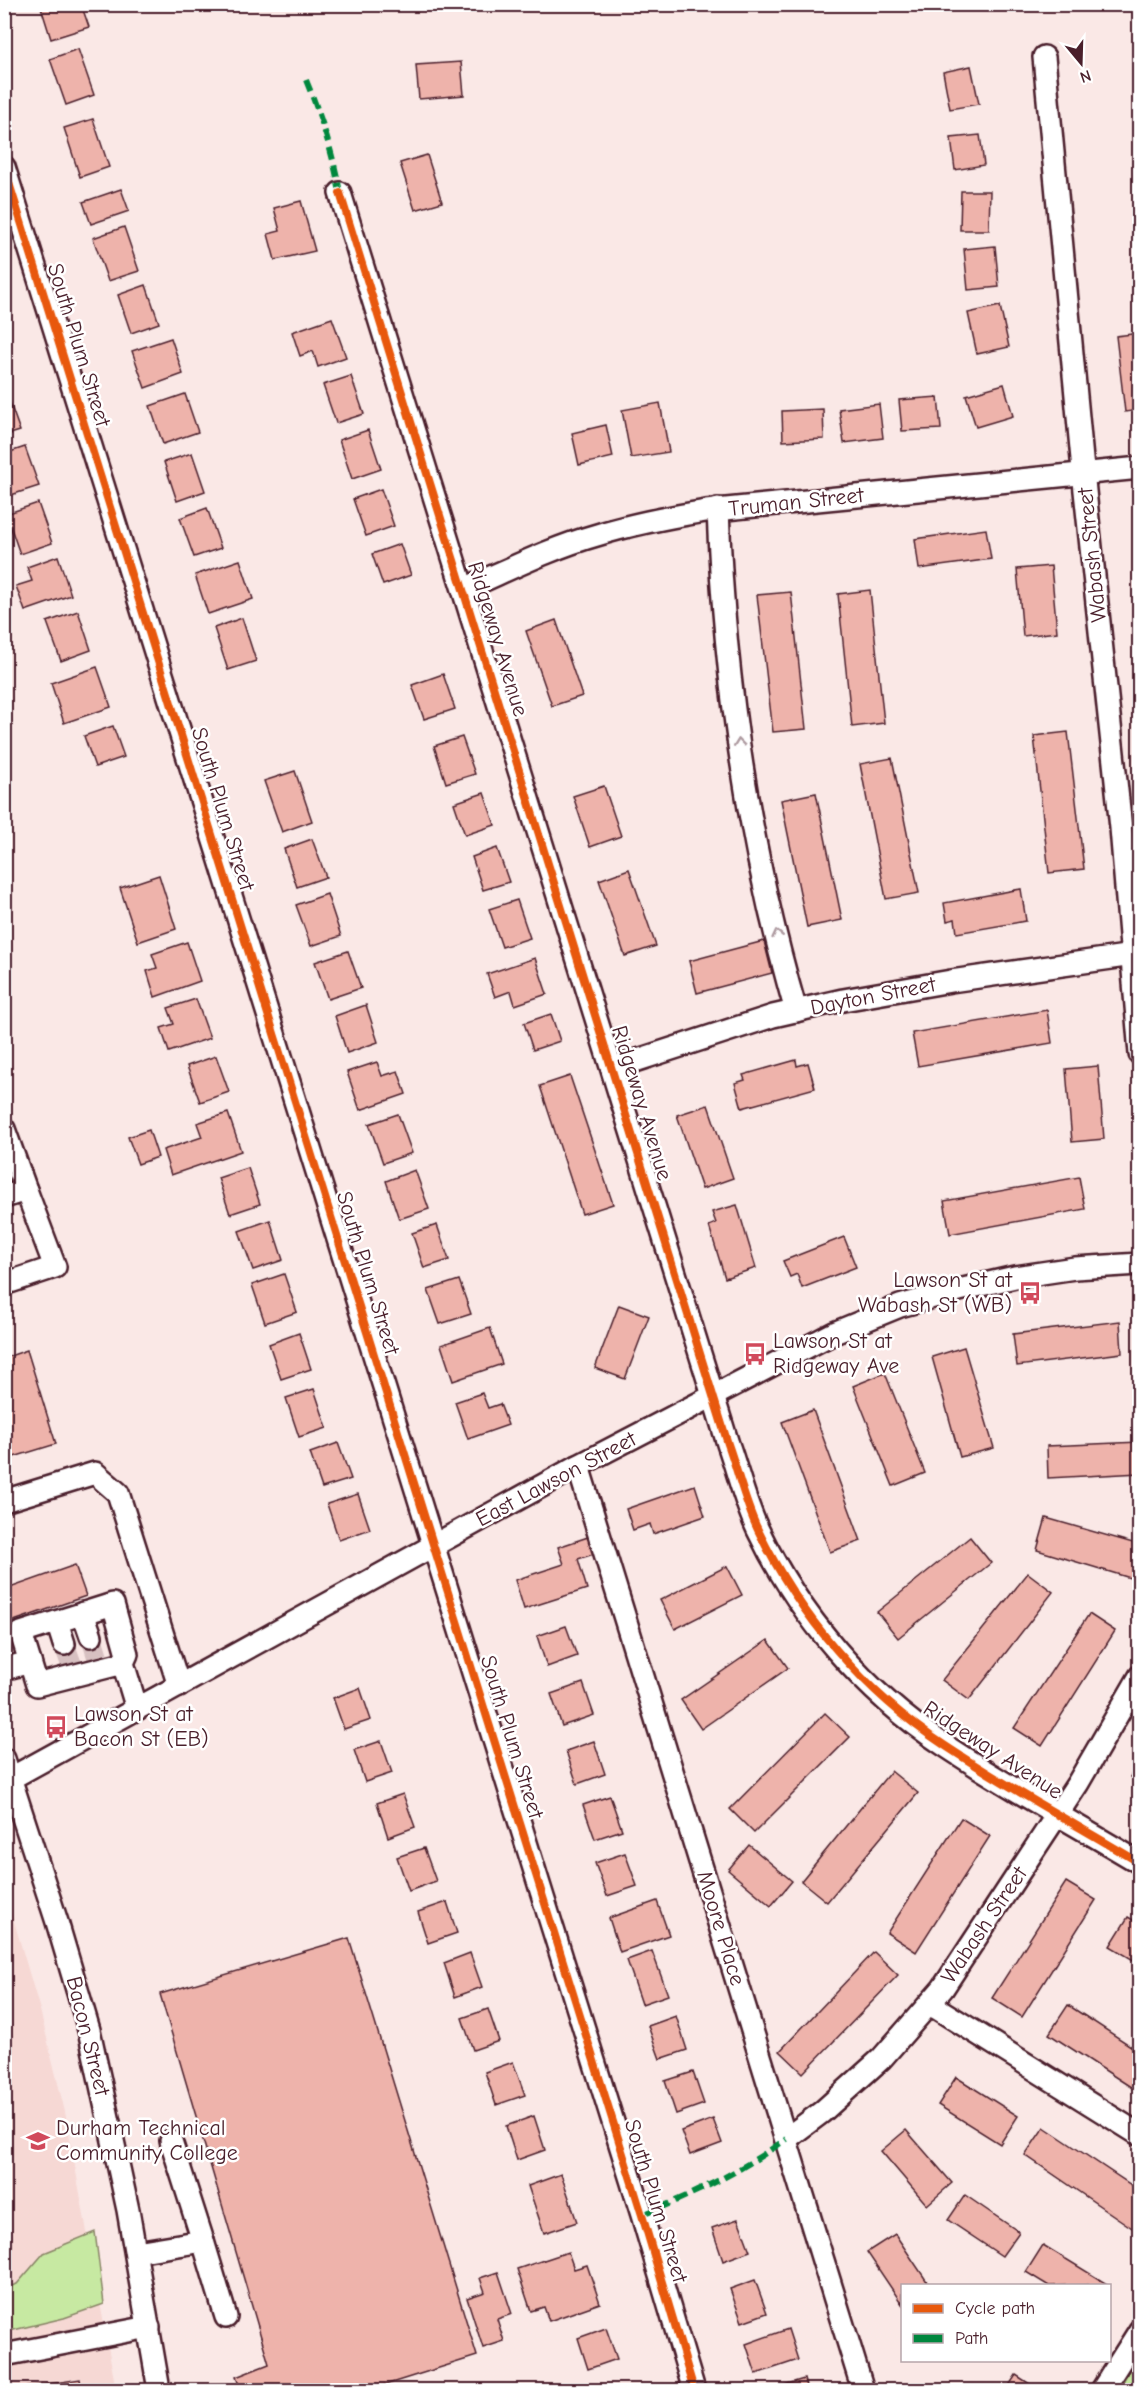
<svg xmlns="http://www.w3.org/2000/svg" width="1144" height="2395" viewBox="0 0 1144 2395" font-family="'Comic Neue',sans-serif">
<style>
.built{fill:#f6d8d4}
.green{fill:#c7e9a2;stroke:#888466;stroke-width:1.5}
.building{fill:#eeb3ab;stroke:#4a1f2b;stroke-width:1.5}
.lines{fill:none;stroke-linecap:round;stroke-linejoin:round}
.minor-tunnel{stroke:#d7c0c1;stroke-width:21;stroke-dasharray:21 10;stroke-linecap:butt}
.minor-casing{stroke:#4a1f2b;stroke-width:26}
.minor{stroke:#fff;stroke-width:21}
.quiet{stroke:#00873e;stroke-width:6;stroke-dasharray:12 6;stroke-linecap:butt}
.cycleway-casing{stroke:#fff;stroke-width:11}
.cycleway{stroke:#e8590c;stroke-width:8}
.oneway{stroke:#ae9aa0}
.labels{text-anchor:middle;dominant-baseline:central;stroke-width:5;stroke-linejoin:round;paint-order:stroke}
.street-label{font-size:22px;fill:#4a1f2b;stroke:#fff}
.poi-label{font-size:22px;fill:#4a1f2b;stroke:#fff;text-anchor:start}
</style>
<rect width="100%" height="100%" fill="#fae8e6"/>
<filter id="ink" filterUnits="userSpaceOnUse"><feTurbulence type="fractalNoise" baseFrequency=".0167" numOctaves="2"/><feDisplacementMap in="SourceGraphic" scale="12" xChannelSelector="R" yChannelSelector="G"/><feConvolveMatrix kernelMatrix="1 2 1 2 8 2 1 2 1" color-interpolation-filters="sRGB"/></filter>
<g filter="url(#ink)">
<polygon class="built" points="4,1887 40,2010 65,2112 116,2390 5,2390"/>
<g class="green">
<polygon points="95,2232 104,2304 64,2318 5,2332 5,2288 17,2284 44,2253"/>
<polygon points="1139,2354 1139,2390 1118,2390"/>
</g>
<g class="building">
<polygon points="40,4 81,4 89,27 51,39"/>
<polygon points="78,49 94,95 66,105 50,59"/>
<polygon points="461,62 464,95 419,99 416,65"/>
<polygon points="971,66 979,104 950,109 943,72"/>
<polygon points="93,119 109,167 80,177 64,128"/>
<polygon points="980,135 984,165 955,170 951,138"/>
<polygon points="427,155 442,202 415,210 400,163"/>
<polygon points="121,189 129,211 91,224 83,202"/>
<polygon points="961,191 990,191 989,230 960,230"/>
<polygon points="301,201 315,251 275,260 268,234 280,231 274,208"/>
<polygon points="124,227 139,271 108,281 93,238"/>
<polygon points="995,246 999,287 968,290 964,249"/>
<polygon points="146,285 159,323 131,333 118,295"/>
<polygon points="1000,306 1009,347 977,354 968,313"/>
<polygon points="332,318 346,357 318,367 313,351 300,356 292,332"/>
<polygon points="1140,333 1140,410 1125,412 1116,336"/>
<polygon points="171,338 183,374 145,388 132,351"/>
<polygon points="351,376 364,414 336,423 323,385"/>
<polygon points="1004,384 1013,416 976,427 966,395"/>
<polygon points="6,392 20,431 4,436 4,393"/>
<polygon points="185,394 198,432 163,444 150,406"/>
<polygon points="938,397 941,429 902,431 899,400"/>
<polygon points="660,403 669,452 631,458 622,410"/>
<polygon points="879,404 883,438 844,443 839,409"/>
<polygon points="823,409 824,439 783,441 782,411"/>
<polygon points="606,425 613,457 579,465 572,433"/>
<polygon points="368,430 381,469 352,479 339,440"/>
<polygon points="25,447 39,486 11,495 4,476 4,454"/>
<polygon points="192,453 205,491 177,501 164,462"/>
<polygon points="381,489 394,526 366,536 353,499"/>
<polygon points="38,503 52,543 20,554 6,514"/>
<polygon points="207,508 221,548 194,557 180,518"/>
<polygon points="986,529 991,559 919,569 915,539"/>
<polygon points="400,544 411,575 383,585 372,554"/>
<polygon points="58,556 71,595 25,611 16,586 32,581 27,567"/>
<polygon points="240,560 253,599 208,614 195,575"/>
<polygon points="1051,566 1057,632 1023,636 1017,569"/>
<polygon points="870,590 884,723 852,727 838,594"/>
<polygon points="791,592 806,729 773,732 757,595"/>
<polygon points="78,611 91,650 61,661 47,622"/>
<polygon points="242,618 256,661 228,670 214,628"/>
<polygon points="556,620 582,696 552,706 526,631"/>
<polygon points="97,667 111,707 64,723 51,683"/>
<polygon points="443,674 455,709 424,719 412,685"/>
<polygon points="113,726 124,757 95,767 84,736"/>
<polygon points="1068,732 1084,869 1049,873 1034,736"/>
<polygon points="462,737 475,774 446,783 434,746"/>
<polygon points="892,758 919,893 886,899 860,764"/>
<polygon points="295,771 312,821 282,832 264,781"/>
<polygon points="604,786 621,836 590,847 573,796"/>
<polygon points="484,793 495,825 465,835 454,803"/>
<polygon points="816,793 842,920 807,927 781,800"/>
<polygon points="312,839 326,877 297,887 284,849"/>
<polygon points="497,848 509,882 483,890 472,857"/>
<polygon points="629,869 656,946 625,956 599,880"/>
<polygon points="159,875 176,929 138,942 120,888"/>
<polygon points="1021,889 1026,921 957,933 955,919 947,921 944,903"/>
<polygon points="327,894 341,936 311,946 296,905"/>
<polygon points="517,900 530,938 502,947 489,909"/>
<polygon points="764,941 772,973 697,993 689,961"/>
<polygon points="187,942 200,981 155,997 147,971 157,968 152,954"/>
<polygon points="348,951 361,988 328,999 315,962"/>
<polygon points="535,958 547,994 515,1005 511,991 495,997 487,974"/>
<polygon points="196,999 210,1038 169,1052 161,1028 174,1024 168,1008"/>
<polygon points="366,1005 378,1042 347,1053 335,1016"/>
<polygon points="1047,1010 1052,1043 918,1066 912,1033"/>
<polygon points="551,1014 560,1041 533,1050 524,1023"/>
<polygon points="216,1056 229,1092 200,1102 187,1066"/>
<polygon points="796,1060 797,1066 808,1063 815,1088 742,1108 735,1083 745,1080 743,1075"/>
<polygon points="377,1062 382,1076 398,1071 406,1094 360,1110 347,1072"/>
<polygon points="1098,1066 1104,1139 1072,1142 1066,1069"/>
<polygon points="570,1076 613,1204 582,1214 540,1086"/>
<polygon points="708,1105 733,1178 702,1189 677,1115"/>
<polygon points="228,1113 241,1151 171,1175 163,1150 202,1137 197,1123"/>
<polygon points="398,1114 412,1153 383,1163 369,1124"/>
<polygon points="149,1130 158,1157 138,1164 128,1137"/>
<polygon points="248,1168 260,1204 230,1214 218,1178"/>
<polygon points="415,1170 429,1209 399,1219 386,1181"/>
<polygon points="1079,1177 1085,1209 950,1234 944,1201"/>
<polygon points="737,1205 756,1268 725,1278 709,1226 716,1223 712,1212"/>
<polygon points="270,1220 283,1260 253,1270 239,1231"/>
<polygon points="437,1225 449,1260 424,1268 412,1233"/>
<polygon points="844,1237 856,1267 802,1288 797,1274 790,1277 783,1261"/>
<polygon points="284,1274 297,1312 265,1323 252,1285"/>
<polygon points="459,1280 471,1314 440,1324 428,1290"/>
<polygon points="619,1305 649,1316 625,1379 595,1368"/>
<polygon points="1120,1321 1122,1353 1017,1366 1013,1334"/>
<polygon points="490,1328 502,1364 453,1381 441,1345"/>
<polygon points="299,1333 311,1369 281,1379 269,1344"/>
<polygon points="964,1347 994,1448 960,1457 932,1357"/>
<polygon points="27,1350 56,1444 4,1460 4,1358"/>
<polygon points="885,1373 925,1473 893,1486 853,1386"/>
<polygon points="314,1389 327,1428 299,1437 286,1398"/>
<polygon points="482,1393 488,1408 500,1404 508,1425 468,1439 455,1402"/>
<polygon points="813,1410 861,1541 830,1552 782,1422"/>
<polygon points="1140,1442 1140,1473 1048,1478 1047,1446"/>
<polygon points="338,1443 351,1479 322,1488 310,1453"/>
<polygon points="695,1485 705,1516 653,1534 650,1524 633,1530 626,1509"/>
<polygon points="358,1494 370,1529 339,1540 327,1504"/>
<polygon points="1046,1518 1140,1545 1140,1571 1137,1580 1037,1550"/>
<polygon points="588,1537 594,1554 578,1559 587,1589 524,1609 515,1580 564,1564 558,1547"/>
<polygon points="970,1537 991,1563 898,1638 877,1612"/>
<polygon points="75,1565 86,1596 8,1623 4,1614 4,1590"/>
<polygon points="727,1566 742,1595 675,1629 660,1600"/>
<polygon points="1028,1573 1053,1592 969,1700 942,1680"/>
<polygon points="1089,1614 1115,1631 1042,1746 1014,1728"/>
<polygon points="566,1626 577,1656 547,1667 537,1636"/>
<polygon points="768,1640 788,1668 701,1729 681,1700"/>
<polygon points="583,1683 594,1715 562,1726 551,1694"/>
<polygon points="360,1688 371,1720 344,1729 333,1698"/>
<polygon points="825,1713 850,1737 754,1833 730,1809"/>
<polygon points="381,1741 392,1773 365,1782 354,1750"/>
<polygon points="594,1741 605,1774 577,1784 566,1751"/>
<polygon points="1140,1761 1140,1782 1130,1777"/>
<polygon points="891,1771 918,1793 827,1902 801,1881"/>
<polygon points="403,1794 415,1827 388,1837 377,1803"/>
<polygon points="610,1796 622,1830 595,1839 583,1805"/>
<polygon points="961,1818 990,1836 916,1952 887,1933"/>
<polygon points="749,1845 792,1881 771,1906 728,1870"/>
<polygon points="424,1848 436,1881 409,1891 397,1857"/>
<polygon points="625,1853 637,1886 607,1896 595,1863"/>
<polygon points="1066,1882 1096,1900 1022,2017 992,1998"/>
<polygon points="657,1901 669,1935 620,1952 609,1918"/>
<polygon points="447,1902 457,1933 428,1943 418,1912"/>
<polygon points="1128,1917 1140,1924 1140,1964 1110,1946"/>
<polygon points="349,1938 477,2356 369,2390 241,2390 236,2377 269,2364 160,1994"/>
<polygon points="652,1951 668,1995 642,2004 627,1960"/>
<polygon points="874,1952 898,1975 803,2073 780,2051"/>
<polygon points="470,1953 482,1987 455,1997 444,1963"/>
<polygon points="1068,2005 1140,2052 1140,2093 1049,2034"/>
<polygon points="488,2009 499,2041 473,2050 462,2018"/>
<polygon points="676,2016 687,2050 660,2059 648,2026"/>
<polygon points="513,2062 525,2095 496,2105 485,2072"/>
<polygon points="693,2072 704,2104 676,2114 665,2081"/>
<polygon points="956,2077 1018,2116 1000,2144 938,2105"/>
<polygon points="534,2116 545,2150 517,2160 506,2126"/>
<polygon points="713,2119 722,2143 690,2155 681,2131"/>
<polygon points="1044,2127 1140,2191 1138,2232 1025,2155"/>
<polygon points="906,2130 952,2183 927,2205 881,2151"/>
<polygon points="561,2174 577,2222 544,2233 528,2186"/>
<polygon points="965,2195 1019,2232 1002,2256 948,2220"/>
<polygon points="738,2219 750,2251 723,2261 712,2228"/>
<polygon points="895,2234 930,2286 902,2286 902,2304 867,2252"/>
<polygon points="1043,2245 1107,2284 1049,2286 1026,2272"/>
<polygon points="568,2252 574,2269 587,2265 600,2303 549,2321 544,2307 531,2311 517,2269"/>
<polygon points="498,2272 512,2314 497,2319 504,2341 483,2348 467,2298 485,2292 480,2278"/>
<polygon points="755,2280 767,2313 742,2322 730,2289"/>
<polygon points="606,2328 617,2359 588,2369 578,2338"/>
<polygon points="788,2329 798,2360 756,2374 746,2344"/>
<polygon points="1016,2375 1039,2390 1006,2390"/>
<polygon points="80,2379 82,2390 10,2390"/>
<polygon points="804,2379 807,2390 767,2390"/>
</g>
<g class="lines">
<g class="minor-tunnel">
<polyline points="91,1636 98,1658"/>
<polyline points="64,1644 72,1666"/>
</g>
<g class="minor-casing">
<g id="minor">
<polyline points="1044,57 1085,491 1121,828 1140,1054"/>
<polyline points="4,167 642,2215 694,2390"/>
<path d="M 340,193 L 728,1444 C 738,1472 745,1503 758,1530 C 799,1616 865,1693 944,1745 C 1007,1787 1075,1824 1140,1863"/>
<path d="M 718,509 C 724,679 749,849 796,1011"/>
<path d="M 464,589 C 508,570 551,548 597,535 C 633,524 669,517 706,511 L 1140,468"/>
<polyline points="613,1068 773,1016 843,1000 951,981 1140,954"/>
<polyline points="4,1129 26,1190"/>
<polyline points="4,1197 26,1190 55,1267 4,1284"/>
<polyline points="578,1466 863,2390"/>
<polyline points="4,1501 95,1473 118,1493 179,1686"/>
<polyline points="83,1613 91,1636"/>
<polyline points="57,1622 64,1644"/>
<polyline points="123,1663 37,1685 21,1633 113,1604 127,1654 123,1663 137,1709"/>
<polyline points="4,1669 30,1662"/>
<polyline points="4,1759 57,1922 89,2030 128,2210 159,2390"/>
<polyline points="4,1782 578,1466 834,1333 900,1306 959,1290 1015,1277 1075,1268 1140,1264"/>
<polyline points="930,2004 1140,2135"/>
<polyline points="786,2139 822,2112 882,2058 943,1988 1078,1783 1140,1676"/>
<polyline points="171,2141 203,2241"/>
<polyline points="136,2252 203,2241 226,2317"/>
<polyline points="4,2355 149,2327"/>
<polyline points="1102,2390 1140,2330"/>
</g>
</g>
<use href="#minor" class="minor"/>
<g class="quiet">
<path d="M 306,80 C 321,117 333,153 340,193"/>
<path d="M 642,2215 C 692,2195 742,2171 786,2139"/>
</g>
<g class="cycleway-casing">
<g id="cycleway">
<polyline points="4,167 642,2215 694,2390"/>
<path d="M 340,193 L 728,1444 C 738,1472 745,1503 758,1530 C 799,1616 865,1693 944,1745 C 1007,1787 1075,1824 1140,1863"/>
</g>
</g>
<use href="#cycleway" class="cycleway"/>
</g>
<defs><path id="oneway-chevron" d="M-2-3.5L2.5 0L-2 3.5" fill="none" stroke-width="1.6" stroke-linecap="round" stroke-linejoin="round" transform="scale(1.5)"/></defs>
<g class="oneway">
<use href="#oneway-chevron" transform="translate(739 743) rotate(-97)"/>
<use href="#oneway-chevron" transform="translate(777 934) rotate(-103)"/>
</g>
</g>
<defs>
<g id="bus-bare" transform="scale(1.8)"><path d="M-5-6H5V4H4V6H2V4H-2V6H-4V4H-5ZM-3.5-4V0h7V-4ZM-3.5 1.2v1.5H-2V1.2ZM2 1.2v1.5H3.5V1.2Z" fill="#d1495b" stroke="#fff" stroke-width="2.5" paint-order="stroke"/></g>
<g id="university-bare" transform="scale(1.8)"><path d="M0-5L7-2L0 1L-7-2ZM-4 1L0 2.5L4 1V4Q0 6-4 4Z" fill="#d1495b" stroke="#fff" stroke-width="2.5" paint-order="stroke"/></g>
</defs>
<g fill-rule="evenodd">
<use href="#bus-bare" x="1030" y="1293"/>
<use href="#bus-bare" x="755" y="1354"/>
<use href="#bus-bare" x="56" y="1727"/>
<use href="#university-bare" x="38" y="2141"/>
</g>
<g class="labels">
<g class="street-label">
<text transform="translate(79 345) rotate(73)">South Plum Street</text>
<text transform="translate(796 502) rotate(-6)">Truman Street</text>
<text transform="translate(1092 555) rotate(-96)">Wabash Street</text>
<text transform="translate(498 639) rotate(73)">Ridgeway Avenue</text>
<text transform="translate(223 809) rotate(73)">South Plum Street</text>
<text transform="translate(873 996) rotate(-11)">Dayton Street</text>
<text transform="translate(642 1103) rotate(73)">Ridgeway Avenue</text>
<text transform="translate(368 1273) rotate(73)">South Plum Street</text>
<text transform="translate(556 1479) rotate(-28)">East Lawson Street</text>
<text transform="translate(512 1737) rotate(73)">South Plum Street</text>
<text transform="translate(993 1750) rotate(33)">Ridgeway Avenue</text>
<text transform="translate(984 1925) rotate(-56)">Wabash Street</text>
<text transform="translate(721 1928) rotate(73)">Moore Place</text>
<text transform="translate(88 2036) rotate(76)">Bacon Street</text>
<text transform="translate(656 2201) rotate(73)">South Plum Street</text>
</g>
<g class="poi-label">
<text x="1012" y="1280" text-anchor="end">Lawson St at<tspan x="1012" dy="25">Wabash St (WB)</tspan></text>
<text x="773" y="1341">Lawson St at<tspan x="773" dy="25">Ridgeway Ave</tspan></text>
<text x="74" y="1714">Lawson St at<tspan x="74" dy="25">Bacon St (EB)</tspan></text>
<text x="56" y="2128">Durham Technical<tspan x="56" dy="25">Community College</tspan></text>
</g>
</g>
<rect width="1144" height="2395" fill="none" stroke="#fff" stroke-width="24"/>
<rect x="12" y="12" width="1120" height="2371" fill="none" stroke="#4a1f2b" stroke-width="2" filter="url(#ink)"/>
<rect x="901" y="2284" width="210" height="78" fill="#ffffff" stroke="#b7a5aa" stroke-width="1.5"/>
<rect x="913" y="2304" width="30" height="9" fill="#e8590c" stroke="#b7a5aa" stroke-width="1.5"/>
<text x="955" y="2314" font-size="18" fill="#4a1f2b">Cycle path</text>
<rect x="913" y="2334" width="30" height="9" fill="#00873e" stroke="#b7a5aa" stroke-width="1.5"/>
<text x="955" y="2344" font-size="18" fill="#4a1f2b">Path</text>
<g transform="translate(1081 63) rotate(161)" stroke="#ffffff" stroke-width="4.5" paint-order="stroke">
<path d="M0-4.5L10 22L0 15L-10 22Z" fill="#4a1f2b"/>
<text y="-9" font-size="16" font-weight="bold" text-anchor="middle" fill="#4a1f2b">N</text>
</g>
</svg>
